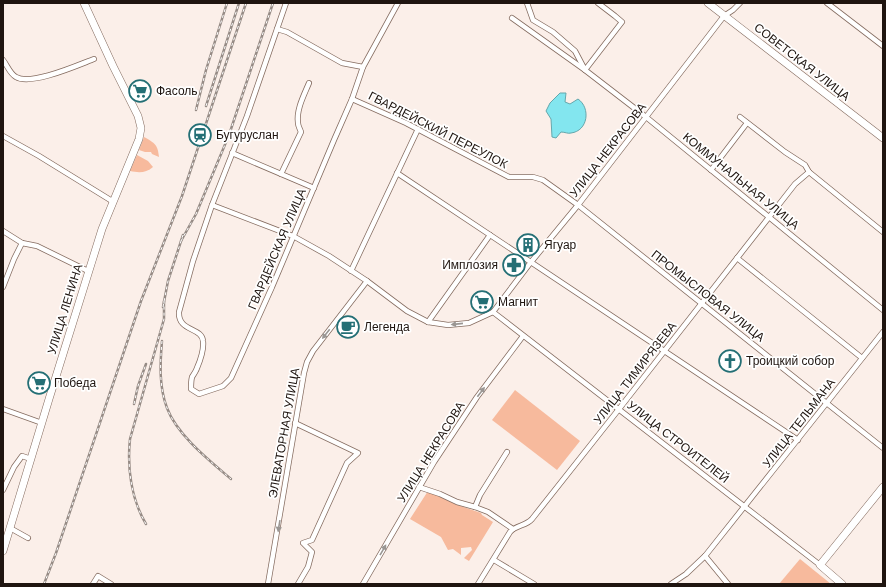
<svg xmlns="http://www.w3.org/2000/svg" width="886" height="587" viewBox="0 0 886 587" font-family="'DM Sans',sans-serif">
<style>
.green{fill:#f7ba9d}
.water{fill:#83e6ef;stroke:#65a7ac}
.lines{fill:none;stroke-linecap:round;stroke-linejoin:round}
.street-casing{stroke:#856c60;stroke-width:6}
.secondary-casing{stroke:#856c60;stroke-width:8}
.primary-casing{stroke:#856c60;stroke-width:8}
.street{stroke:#fff;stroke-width:4.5}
.secondary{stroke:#fff;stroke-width:7}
.primary{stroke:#fff;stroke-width:7}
.rail-casing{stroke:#968b85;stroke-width:2.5}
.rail{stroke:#fff;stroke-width:1;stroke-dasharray:3;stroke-linecap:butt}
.oneway{fill:#9a9693}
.labels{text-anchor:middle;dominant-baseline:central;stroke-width:3.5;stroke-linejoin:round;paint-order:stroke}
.street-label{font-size:12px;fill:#1f1510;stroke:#fff}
.poi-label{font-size:12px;fill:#1f1510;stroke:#fff;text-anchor:start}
</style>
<rect width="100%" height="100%" fill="#fbefe9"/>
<g class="green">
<path d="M 144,137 C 155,143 158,145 159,157 L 152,154 L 151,152 L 145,152 L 139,150 Z"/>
<path d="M 137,155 L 148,161 L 153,167 C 146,173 139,173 130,171 Z"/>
<polygon points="515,390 580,441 557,470 492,420"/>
<polygon points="428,491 455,504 481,513 482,515 493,522 469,561 464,558 472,550 471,547 461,548 461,555 453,549 448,550 441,537 410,519"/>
<polygon points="800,559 831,584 779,584"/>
</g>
<path class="water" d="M 560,93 L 566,93 L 565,102 L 570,104 L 578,99 C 591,108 588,131 571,133 C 568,134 565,132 561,132 L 556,138 L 552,137 L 551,119 L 546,111 L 550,103 Z"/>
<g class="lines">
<g class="street-casing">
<g id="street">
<path d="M 286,3 L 247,116 L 212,205 L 193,261 L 179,312 C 178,332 202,327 203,341 C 204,349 200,361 197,368 C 196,371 194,374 192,377 C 191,381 191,385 191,389 L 199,394 L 223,386 L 231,378 L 272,287 L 334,140 L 352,99 L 363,67 L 398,3"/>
<polyline points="527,3 533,20 553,32 575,51 585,70 622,22 615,16 598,3"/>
<polyline points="827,3 883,46"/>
<polyline points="512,18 585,70 646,117 883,310"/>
<polyline points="277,29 287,32 342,63 363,67"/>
<path d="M 3,60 C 7,65 10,74 16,77 C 31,86 78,65 94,59"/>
<polyline points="352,99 406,123 509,177 533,177 543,180 578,205 883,448"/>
<polyline points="740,117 785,152 805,165 809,172 883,232"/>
<polyline points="3,136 39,156 112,201"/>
<polyline points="232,153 314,188"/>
<polyline points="711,170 747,123"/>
<polyline points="397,173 798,440"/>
<path d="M 281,174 L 301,132 C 300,129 298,126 298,123 C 296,110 304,95 309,83"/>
<polyline points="212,205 293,236 329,256 367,281 407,311 428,322 448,325 469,323 493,312 531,262 578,205 724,16 733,10 740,3"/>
<polyline points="3,231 22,243 37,246 88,271"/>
<polyline points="737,258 862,358"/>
<polyline points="351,271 418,129"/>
<polyline points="3,287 14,259 22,243"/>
<polyline points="493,312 820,565"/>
<polyline points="428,322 490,235"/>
<polyline points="3,409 42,423"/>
<polyline points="295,423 358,453 347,463 312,540 303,543 312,552 308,567 298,584"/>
<polyline points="419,487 440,494 457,502 475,507 488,512 513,529"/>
<polyline points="3,490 14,467 22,456 31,459"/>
<polyline points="475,507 480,495 507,452"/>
<polyline points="10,528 28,538"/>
<polyline points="494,560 534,584"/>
<polyline points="93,584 98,576 111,584"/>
<polyline points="268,584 304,373 307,362 313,351 367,281"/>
<polyline points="363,584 434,462 477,397 523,336"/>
<path d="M 478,584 L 510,532 C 516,525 526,526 532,519 L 619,409 L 795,184 L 809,172"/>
<polyline points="671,584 686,574 705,556"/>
<polyline points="728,584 705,556 883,332"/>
</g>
</g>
<g class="secondary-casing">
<polyline id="secondary" points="842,584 820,565 883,487"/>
</g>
<g class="primary-casing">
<g id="primary">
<polyline points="708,3 883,138"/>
<polyline points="3,551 49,399 102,229 139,139 141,128 138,116 113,66 84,3"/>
</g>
</g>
<use href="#street" class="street"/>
<use href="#secondary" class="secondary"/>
<use href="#primary" class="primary"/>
<g class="rail-casing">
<g id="rail">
<polyline points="206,106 239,3"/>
<polyline points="196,110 206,70 227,3"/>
<polyline points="181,241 196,214 229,135 273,3"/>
<polyline points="163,307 168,281 183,235"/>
<path d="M 162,341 C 160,364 159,387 167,408 C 177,435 210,461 231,479"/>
<polyline points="134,404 138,386 146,364"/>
<path d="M 146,524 C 131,499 127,467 130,439 L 164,319 L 164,301"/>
<polyline points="44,584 56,553 141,301 182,196 246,3"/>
</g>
</g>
<use href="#rail" class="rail"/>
</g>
<defs><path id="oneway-solid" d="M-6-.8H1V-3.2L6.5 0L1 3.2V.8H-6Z"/></defs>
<g class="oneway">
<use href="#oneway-solid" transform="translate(457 324) rotate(174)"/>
<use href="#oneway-solid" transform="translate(326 334) rotate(128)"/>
<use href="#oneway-solid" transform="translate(481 392) rotate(-53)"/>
<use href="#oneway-solid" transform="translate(279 526) rotate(99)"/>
<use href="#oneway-solid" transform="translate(383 550) rotate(-60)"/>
</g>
<defs>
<g id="supermarket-ring" transform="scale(1.15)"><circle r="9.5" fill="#fff" stroke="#246f75" stroke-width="1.5"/><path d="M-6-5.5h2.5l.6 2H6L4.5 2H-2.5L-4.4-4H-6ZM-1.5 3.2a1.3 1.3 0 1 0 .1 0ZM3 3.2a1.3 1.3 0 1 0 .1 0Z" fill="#246f75"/></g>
<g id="station-ring" transform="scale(1.15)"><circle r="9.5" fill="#fff" stroke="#246f75" stroke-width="1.5"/><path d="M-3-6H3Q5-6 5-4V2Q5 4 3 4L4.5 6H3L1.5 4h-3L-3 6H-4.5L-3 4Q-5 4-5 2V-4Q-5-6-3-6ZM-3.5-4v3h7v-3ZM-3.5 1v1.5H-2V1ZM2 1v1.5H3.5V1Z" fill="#246f75"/></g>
<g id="building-ring" transform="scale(1.15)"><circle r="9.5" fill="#fff" stroke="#246f75" stroke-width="1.5"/><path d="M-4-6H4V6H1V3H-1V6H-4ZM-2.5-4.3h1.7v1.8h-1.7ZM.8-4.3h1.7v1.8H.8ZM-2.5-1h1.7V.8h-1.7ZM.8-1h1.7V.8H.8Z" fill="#246f75"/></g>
<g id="pharmacy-ring" transform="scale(1.15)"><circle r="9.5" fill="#fff" stroke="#246f75" stroke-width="1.5"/><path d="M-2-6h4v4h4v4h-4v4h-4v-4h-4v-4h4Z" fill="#246f75"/></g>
<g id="cafe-ring" transform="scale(1.15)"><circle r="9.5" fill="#fff" stroke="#246f75" stroke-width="1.5"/><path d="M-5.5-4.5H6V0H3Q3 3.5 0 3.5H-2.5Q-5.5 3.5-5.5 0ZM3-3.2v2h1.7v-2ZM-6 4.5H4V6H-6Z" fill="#246f75"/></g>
<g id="church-ring" transform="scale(1.15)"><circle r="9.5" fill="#fff" stroke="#246f75" stroke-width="1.5"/><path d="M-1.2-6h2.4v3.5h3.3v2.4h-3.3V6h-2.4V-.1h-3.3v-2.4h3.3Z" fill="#246f75"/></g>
</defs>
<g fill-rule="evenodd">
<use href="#supermarket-ring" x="140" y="91"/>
<use href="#station-ring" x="200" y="135"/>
<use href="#building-ring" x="528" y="245"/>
<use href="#pharmacy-ring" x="514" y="265"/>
<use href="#supermarket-ring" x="482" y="302"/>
<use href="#cafe-ring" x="348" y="327"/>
<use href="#church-ring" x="730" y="361"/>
<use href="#supermarket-ring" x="39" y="383"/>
</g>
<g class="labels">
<g class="street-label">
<text transform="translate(802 62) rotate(38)">СОВЕТСКАЯ УЛИЦА</text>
<text transform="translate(438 130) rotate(27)">ГВАРДЕЙСКИЙ ПЕРЕУЛОК</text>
<text transform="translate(608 150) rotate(-52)">УЛИЦА НЕКРАСОВА</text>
<text transform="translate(741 181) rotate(39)">КОММУНАЛЬНАЯ УЛИЦА</text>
<text transform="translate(277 249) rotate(-67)">ГВАРДЕЙСКАЯ УЛИЦА</text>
<text transform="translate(708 296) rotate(38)">ПРОМЫСЛОВАЯ УЛИЦА</text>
<text transform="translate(65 309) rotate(-73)">УЛИЦА ЛЕНИНА</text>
<text transform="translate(635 373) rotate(-52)">УЛИЦА ТИМИРЯЗЕВА</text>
<text transform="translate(799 423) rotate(-52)">УЛИЦА ТЕЛЬМАНА</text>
<text transform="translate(284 433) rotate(-80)">ЭЛЕВАТОРНАЯ УЛИЦА</text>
<text transform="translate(678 442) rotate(38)">УЛИЦА СТРОИТЕЛЕЙ</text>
<text transform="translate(431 452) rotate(-58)">УЛИЦА НЕКРАСОВА</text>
</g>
<g class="poi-label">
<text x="156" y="91">Фасоль</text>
<text x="216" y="135">Бугуруслан</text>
<text x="544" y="245">Ягуар</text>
<text x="498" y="265" text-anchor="end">Имплозия</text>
<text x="498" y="302">Магнит</text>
<text x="364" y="327">Легенда</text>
<text x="746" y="361">Троицкий собор</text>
<text x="54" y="383">Победа</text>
</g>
</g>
<rect width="886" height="587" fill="none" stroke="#1f1510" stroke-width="8"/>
</svg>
